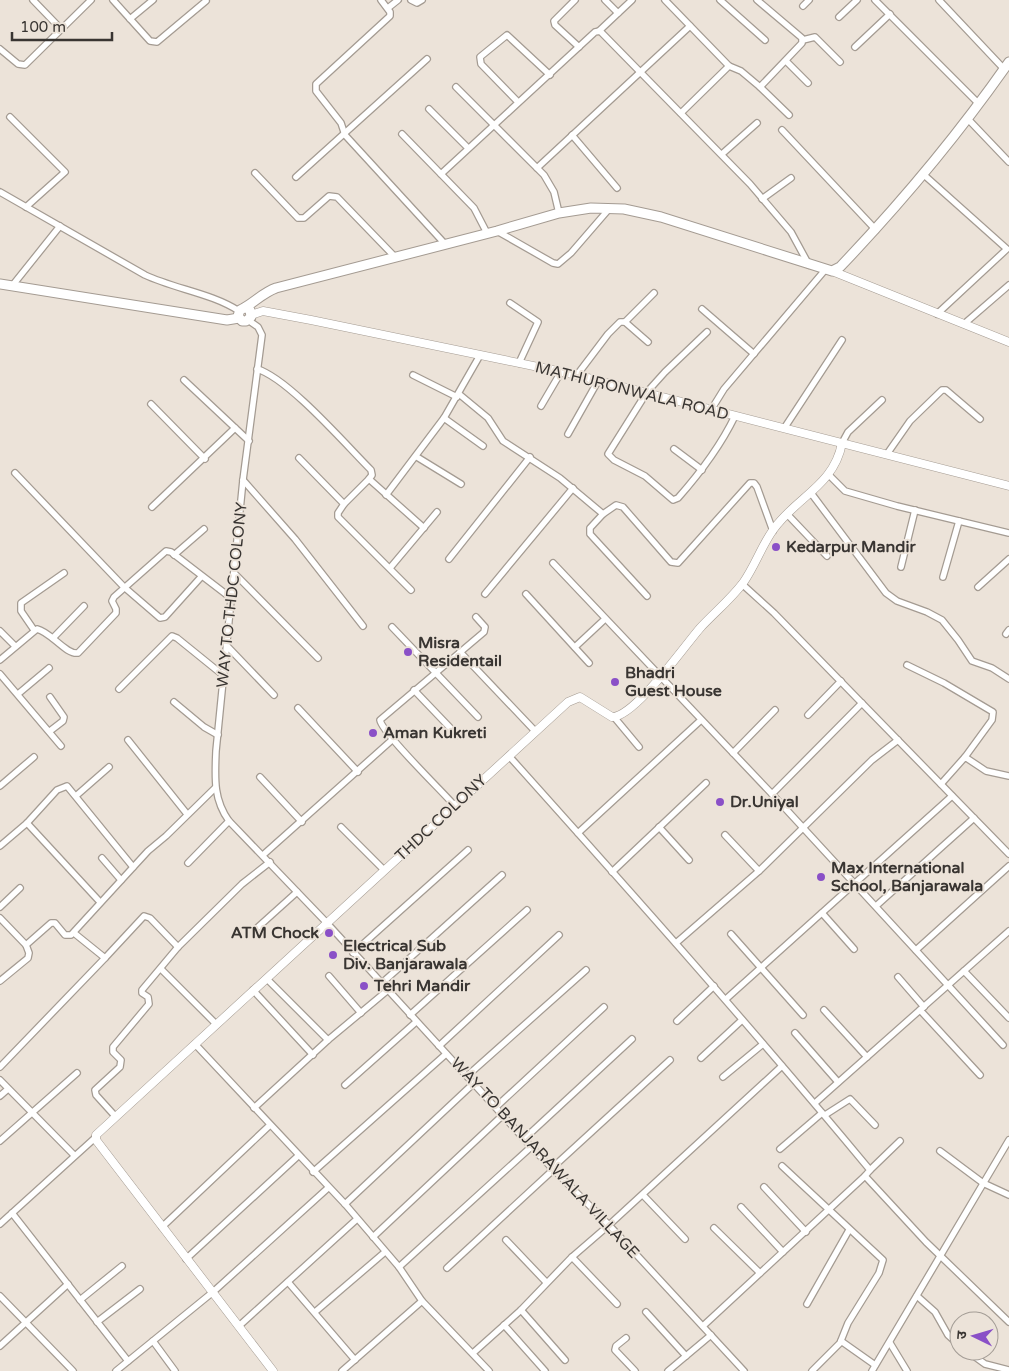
<svg xmlns="http://www.w3.org/2000/svg" width="1009" height="1371" viewBox="0 0 1009 1371" font-family="'Varela Round','Noto Sans Devanagari',sans-serif">
<style>
.lines{fill:none;stroke-linecap:round;stroke-linejoin:round}
.minor-casing{stroke:#a49b92;stroke-width:8}
.tertiary-casing{stroke:#a49b92;stroke-width:9}
.secondary-casing{stroke:#a49b92;stroke-width:11}
.minor{stroke:#fff;stroke-width:5.5}
.tertiary{stroke:#fff;stroke-width:8}
.secondary{stroke:#fff;stroke-width:9}
.poi-dot{fill:#8a50c7;stroke:#ece3d9;stroke-width:2}
.labels{text-anchor:middle;dominant-baseline:central;stroke-width:4;stroke-linejoin:round;paint-order:stroke}
.street-label{font-size:16px;fill:#393532;stroke:#ece3d9}
.poi-label{font-size:16px;font-weight:bold;fill:#393532;stroke:#ece3d9;text-anchor:start}
</style>
<rect width="100%" height="100%" fill="#ece3d9"/>
<g class="lines">
<g class="minor-casing">
<g id="minor">
<polyline points="33,0 61,29"/>
<polyline points="113,0 150,41 157,42 206,1"/>
<polyline points="381,0 390,12 390,16 316,84 316,91 341,123 345,135 445,244"/>
<polyline points="411,0 417,3 422,0"/>
<polyline points="575,0 554,21 555,25 579,47"/>
<polyline points="605,0 618,13"/>
<polyline points="665,0 729,66 681,113"/>
<polyline points="720,0 765,40"/>
<polyline points="875,0 979,104"/>
<polyline points="939,0 1004,69"/>
<polyline points="803,6 809,0"/>
<polyline points="388,8 398,0"/>
<polyline points="839,17 857,0"/>
<polyline points="130,19 153,0"/>
<polyline points="599,31 632,0"/>
<polyline points="803,40 815,37 840,62"/>
<polyline points="855,47 890,14"/>
<polyline points="0,49 18,64 25,65 91,0"/>
<polyline points="786,61 808,83"/>
<polyline points="729,66 741,71 760,87 802,43 802,38 757,0"/>
<polyline points="456,87 544,175 554,192 559,213"/>
<polyline points="760,87 789,115"/>
<polyline points="518,102 481,64 480,57 507,35 550,75"/>
<polyline points="429,109 468,148"/>
<polyline points="10,117 65,172 26,207"/>
<polyline points="967,118 1009,162"/>
<polyline points="782,130 876,230"/>
<polyline points="402,134 474,208 487,233"/>
<polyline points="572,135 617,188"/>
<polyline points="722,154 757,123"/>
<polyline points="537,168 690,26"/>
<polyline points="255,173 298,218 304,218 329,196 337,197 395,257"/>
<polyline points="441,174 595,32 600,31 750,184 791,232 809,265"/>
<polyline points="923,174 1007,249 937,314"/>
<polyline points="296,177 427,59"/>
<path d="M 0,192 L 145,275 C 175,289 211,293 239,311"/>
<polyline points="762,199 791,178"/>
<polyline points="497,231 553,263 558,264 571,253 609,209"/>
<polyline points="12,286 60,226"/>
<polyline points="510,303 538,322 519,363"/>
<polyline points="702,309 754,354"/>
<path d="M 248,320 L 258,327 L 262,335 L 243,480 L 216,751 C 215,777 213,799 229,821 L 326,922 L 537,1153 L 609,1225 L 744,1371"/>
<polyline points="625,322 654,293"/>
<polyline points="964,324 1009,285"/>
<path d="M 707,332 L 665,372 L 647,392 L 608,454 L 614,460 L 645,476 L 673,500 L 678,498 C 701,472 720,447 735,416"/>
<path d="M 257,369 C 288,378 346,445 371,470 L 372,475 L 369,479 L 424,528"/>
<polyline points="413,375 457,397"/>
<polyline points="577,375 608,334 620,322 625,322 648,342"/>
<polyline points="184,380 249,441"/>
<polyline points="459,394 488,418 503,441 560,478 603,514 616,505 623,507 671,562 678,563 750,483 754,483 757,487 773,531"/>
<polyline points="151,404 205,459"/>
<polyline points="541,406 561,372"/>
<polyline points="711,410 724,389 825,270"/>
<polyline points="444,418 483,446"/>
<polyline points="785,427 842,340"/>
<polyline points="568,434 598,381"/>
<polyline points="842,443 848,432 882,400"/>
<polyline points="674,449 702,470"/>
<polyline points="887,454 910,421 942,390 946,390 980,419"/>
<polyline points="417,457 461,484"/>
<polyline points="299,458 344,504 369,479"/>
<polyline points="15,473 124,587 160,618 165,617 201,577"/>
<polyline points="829,475 845,491 897,506 1009,533"/>
<polyline points="243,480 295,539 363,626"/>
<polyline points="811,493 886,593 897,601 927,612 942,620 958,640 972,661 992,668 1009,679"/>
<polyline points="386,495 444,418 479,357"/>
<polyline points="344,504 338,513 338,517 411,590"/>
<polyline points="152,507 235,428"/>
<polyline points="603,514 590,528 590,534 647,596"/>
<polyline points="787,514 827,556"/>
<polyline points="174,555 204,529"/>
<polyline points="449,559 530,457"/>
<polyline points="553,563 772,794 1003,1045"/>
<polyline points="901,567 915,510"/>
<polyline points="390,568 437,512"/>
<polyline points="234,573 318,658"/>
<polyline points="943,577 959,521"/>
<polyline points="742,584 774,613 1009,854"/>
<polyline points="978,587 1009,559"/>
<polyline points="485,594 573,488"/>
<polyline points="526,594 589,663"/>
<polyline points="392,627 478,717"/>
<polyline points="34,630 21,611 21,603 64,573"/>
<polyline points="0,631 15,646"/>
<polyline points="1006,634 1009,630"/>
<polyline points="53,638 84,606"/>
<polyline points="227,646 274,695"/>
<polyline points="575,647 605,619"/>
<polyline points="460,652 535,731"/>
<path d="M 0,660 L 37,629 C 51,632 66,655 78,653 L 116,613 L 116,609 L 112,601 L 114,597 L 166,551 L 171,552 L 231,598"/>
<polyline points="907,665 944,683 993,712 992,720 965,757"/>
<polyline points="0,674 61,746"/>
<polyline points="119,689 172,636 177,638 224,676"/>
<polyline points="414,690 457,735"/>
<polyline points="18,694 49,668"/>
<polyline points="50,697 64,717 63,721 50,731"/>
<polyline points="174,702 204,727 218,735"/>
<polyline points="298,708 358,772"/>
<polyline points="808,715 841,681"/>
<polyline points="614,717 639,747"/>
<polyline points="128,740 187,814"/>
<polyline points="733,753 775,710"/>
<path d="M 509,756 C 631,892 753,1029 870,1170 L 865,1176 L 926,1242 L 1009,1322"/>
<polyline points="260,777 302,822"/>
<polyline points="941,784 965,757 986,771 1009,776"/>
<polyline points="0,786 34,757"/>
<polyline points="772,794 862,703"/>
<polyline points="77,795 109,767"/>
<path d="M 454,805 C 442,791 382,733 380,720 L 484,632 L 485,627 L 476,617"/>
<polyline points="27,823 100,902"/>
<polyline points="341,827 384,870"/>
<polyline points="659,827 689,860"/>
<polyline points="578,833 701,720"/>
<polyline points="725,835 759,871"/>
<polyline points="0,846 27,823 57,790 67,786 133,867"/>
<polyline points="263,855 393,739"/>
<polyline points="102,858 121,880"/>
<polyline points="188,863 229,821"/>
<polyline points="612,872 706,783"/>
<polyline points="876,906 974,818"/>
<polyline points="0,907 20,888"/>
<polyline points="822,913 854,949"/>
<polyline points="0,918 26,945 29,953 28,958 0,981"/>
<polyline points="257,928 297,892"/>
<polyline points="74,933 105,958 144,916 150,918 178,947"/>
<polyline points="731,934 803,1015"/>
<polyline points="676,943 759,871 872,760 898,740"/>
<polyline points="26,945 51,923 55,923 65,935 71,935 148,851 166,836 215,788"/>
<polyline points="916,950 1009,866"/>
<polyline points="353,953 468,850"/>
<polyline points="161,969 216,1024"/>
<polyline points="964,971 1009,1018"/>
<polyline points="329,976 361,1013"/>
<polyline points="898,977 924,1007"/>
<polyline points="267,979 328,1040"/>
<polyline points="382,983 502,875"/>
<polyline points="253,990 313,1055"/>
<polyline points="726,999 952,796"/>
<polyline points="824,1010 867,1057"/>
<polyline points="920,1010 980,1075"/>
<polyline points="410,1015 527,910"/>
<polyline points="677,1021 714,986"/>
<polyline points="795,1033 838,1082"/>
<polyline points="195,1044 345,1204 399,1267 422,1301 489,1371"/>
<polyline points="439,1046 559,935"/>
<polyline points="701,1058 742,1020"/>
<polyline points="0,1067 105,958"/>
<polyline points="467,1076 586,970"/>
<polyline points="723,1077 763,1044"/>
<polyline points="0,1080 74,1155"/>
<polyline points="345,1085 416,1022"/>
<polyline points="0,1096 8,1089"/>
<polyline points="815,1103 1009,931"/>
<polyline points="496,1107 604,1007"/>
<polyline points="254,1108 328,1040 388,990"/>
<polyline points="825,1115 850,1099 875,1125"/>
<polyline points="115,1116 96,1095 95,1090 120,1067 121,1060 113,1052 113,1047 149,1004 148,997 142,993 142,990 178,947 242,884 270,862"/>
<polyline points="524,1139 632,1039"/>
<polyline points="0,1141 77,1073"/>
<polyline points="780,1149 822,1113"/>
<polyline points="940,1151 983,1183 1009,1195"/>
<polyline points="782,1166 883,1260 879,1273 848,1323 840,1343 812,1371"/>
<polyline points="551,1169 670,1060"/>
<polyline points="870,1170 900,1141"/>
<polyline points="313,1172 446,1054"/>
<polyline points="764,1187 806,1232"/>
<polyline points="643,1195 685,1239"/>
<polyline points="345,1204 474,1083"/>
<polyline points="741,1207 783,1252"/>
<polyline points="12,1213 128,1361"/>
<polyline points="0,1224 96,1137"/>
<polyline points="162,1227 270,1125"/>
<polyline points="714,1228 760,1273"/>
<polyline points="373,1237 503,1115"/>
<polyline points="506,1240 546,1282"/>
<polyline points="572,1257 617,1304"/>
<polyline points="186,1259 298,1156"/>
<polyline points="399,1267 531,1147"/>
<polyline points="447,1268 553,1170"/>
<polyline points="288,1282 355,1360"/>
<polyline points="0,1296 73,1371"/>
<polyline points="917,1296 935,1312 948,1335 959,1345"/>
<polyline points="80,1300 122,1266"/>
<polyline points="807,1304 849,1230"/>
<polyline points="521,1310 565,1360"/>
<polyline points="315,1312 385,1252"/>
<polyline points="646,1312 686,1356"/>
<polyline points="97,1322 140,1289"/>
<polyline points="504,1325 545,1371"/>
<polyline points="239,1326 357,1219"/>
<polyline points="703,1326 865,1176"/>
<polyline points="626,1338 616,1346 615,1350 635,1371"/>
<polyline points="153,1341 175,1371"/>
<polyline points="841,1341 875,1365"/>
<polyline points="890,1343 907,1371"/>
<polyline points="0,1346 68,1284"/>
<polyline points="967,1351 985,1364 1009,1370"/>
<polyline points="473,1353 521,1310 572,1257 609,1225 782,1066"/>
<polyline points="116,1371 213,1292 328,1188"/>
<polyline points="342,1371 422,1301"/>
<polyline points="668,1371 711,1335"/>
<polyline points="872,1371 1009,1140"/>
</g>
</g>
<g class="tertiary-casing">
<g id="tertiary">
<polyline points="832,271 1009,342"/>
<polyline points="251,315 263,311 311,320 577,375 1009,486"/>
<path d="M 273,1371 L 96,1140 L 96,1135 L 568,702 L 580,697 L 612,717 C 635,717 685,645 701,627 C 715,612 731,599 743,583 C 755,566 761,547 773,530 C 796,497 834,486 842,443"/>
</g>
</g>
<g class="secondary-casing">
<g id="secondary">
<polyline points="0,284 227,320 239,318"/>
<path d="M 246,308 L 250,310 L 251,317 L 246,321 L 242,321 L 238,316 L 240,310 C 253,304 262,293 276,288 L 497,231 L 559,213 L 591,208 L 624,209 L 661,217 L 832,271 L 840,267 C 901,203 958,135 1009,62"/>
</g>
</g>
<use href="#minor" class="minor"/>
<use href="#tertiary" class="tertiary"/>
<use href="#secondary" class="secondary"/>
</g>
<g class="poi-dot">
<circle cx="776" cy="547" r="5"/>
<circle cx="408" cy="652" r="5"/>
<circle cx="615" cy="682" r="5"/>
<circle cx="373" cy="733" r="5"/>
<circle cx="720" cy="802" r="5"/>
<circle cx="821" cy="877" r="5"/>
<circle cx="329" cy="933" r="5"/>
<circle cx="333" cy="955" r="5"/>
<circle cx="364" cy="986" r="5"/>
</g>
<g class="labels">
<g class="street-label">
<text transform="translate(632 391) rotate(14)">MATHURONWALA ROAD</text>
<text transform="translate(232 595) rotate(-84)">WAY TO THDC COLONY</text>
<text transform="translate(441 818) rotate(-43)">THDC COLONY</text>
<text transform="translate(545 1158) rotate(47)">WAY TO BANJARAWALA VILLAGE</text>
</g>
<g class="poi-label">
<text x="786" y="547">Kedarpur Mandir</text>
<text x="418" y="643">Misra<tspan x="418" dy="18">Residentail</tspan></text>
<text x="625" y="673">Bhadri<tspan x="625" dy="18">Guest House</tspan></text>
<text x="383" y="733">Aman Kukreti</text>
<text x="730" y="802">Dr.Uniyal</text>
<text x="831" y="868">Max International<tspan x="831" dy="18">School, Banjarawala</tspan></text>
<text x="319" y="933" text-anchor="end">ATM Chock</text>
<text x="343" y="946">Electrical Sub<tspan x="343" dy="18">Div. Banjarawala</tspan></text>
<text x="374" y="986">Tehri Mandir</text>
</g>
</g>
<g transform="translate(974 1336) rotate(275)"><circle r="24" fill="#ece3d9" stroke="#a49d96"/>
<path d="M0-4L9 19L0 12L-9 19Z" fill="#8a50c7"/>
<text y="-8" font-size="14" font-weight="bold" text-anchor="middle" fill="#393532">उ</text>
</g>
<path d="M12 32v8h100v-8" fill="none" stroke="#393532" stroke-width="2.5"/>
<text x="20" y="32" font-size="15" fill="#393532" stroke="#ece3d9" stroke-width="4" paint-order="stroke">100 m</text>
</svg>
